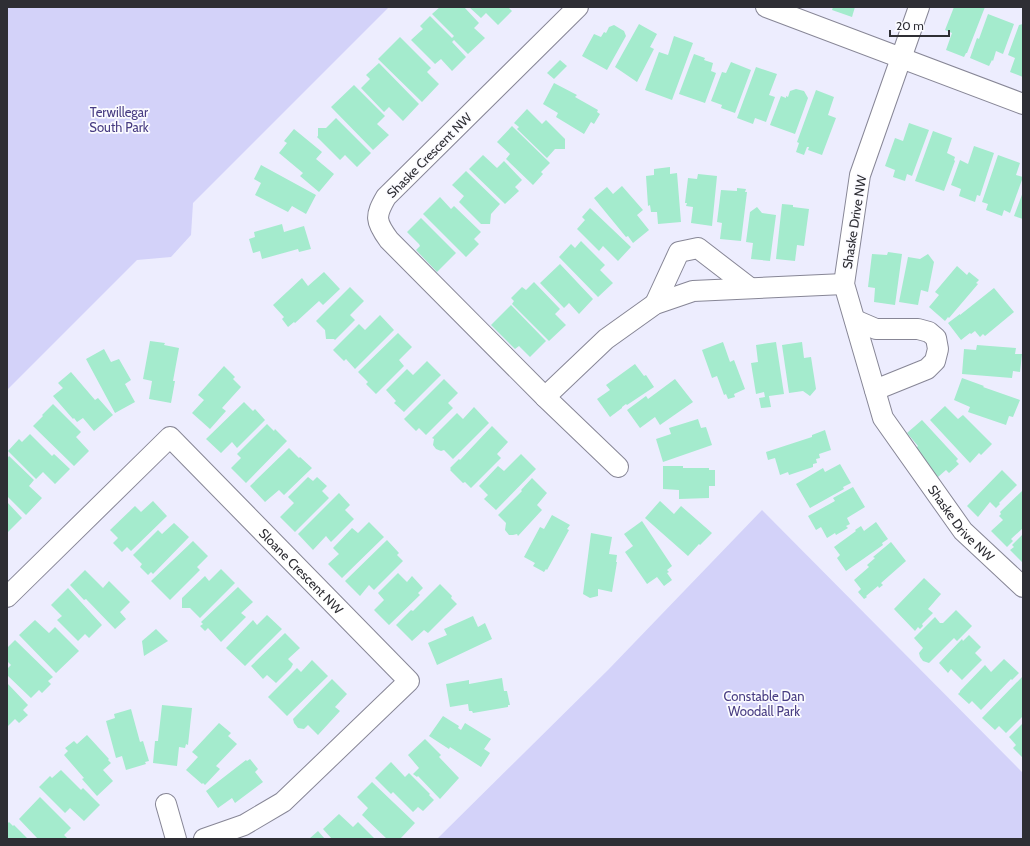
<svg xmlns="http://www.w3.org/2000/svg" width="1030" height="846" viewBox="0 0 1030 846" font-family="Cabin,sans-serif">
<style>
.green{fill:#d3d2f9}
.building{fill:#a4ebcd}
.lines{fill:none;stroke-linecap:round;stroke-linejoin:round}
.minor-casing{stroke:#878696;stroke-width:22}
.minor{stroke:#fff;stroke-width:20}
.labels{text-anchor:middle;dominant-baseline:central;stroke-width:3.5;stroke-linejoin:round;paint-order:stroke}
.park-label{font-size:13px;fill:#483d83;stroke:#fbfbff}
.street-label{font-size:13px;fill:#2e2e34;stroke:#fbfbff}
</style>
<rect width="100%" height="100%" fill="#ededfe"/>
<g class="green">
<polygon points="7,7 389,7 193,203 191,235 171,257 137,260 7,390"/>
<polygon points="762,510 1023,773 1023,839 437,839 608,670"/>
</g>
<g class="building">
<polygon points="440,7 464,7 479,23 474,28 485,38 468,54 454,40 452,42 466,57 452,71 441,59 435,64 411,40 423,29 420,26 430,16 452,38 454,36 432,14"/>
<polygon points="469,7 508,7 512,11 498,25 486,13 481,18"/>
<polygon points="833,7 855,7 852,17 832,10"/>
<polygon points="954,7 985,7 967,53 966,53 964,57 946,50 952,33 945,30"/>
<polygon points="988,14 1014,24 1003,54 996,51 993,61 992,60 989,66 970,58 977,38 979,39"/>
<polygon points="639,24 657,34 650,47 654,49 637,82 615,67"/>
<polygon points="1023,24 1023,77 1010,72 1015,58 1008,55 1019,25"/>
<polygon points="614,25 624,31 626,36 607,70 582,56 594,34 601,37 604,32 606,33 609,27"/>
<polygon points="674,36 693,43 672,100 645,90 659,52 668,55"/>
<polygon points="400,37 431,68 427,72 439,84 422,102 378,59"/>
<polygon points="694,54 705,58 704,60 713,63 711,71 716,73 705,103 679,94"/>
<polygon points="560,60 567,66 554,79 547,73"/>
<polygon points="731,62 751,70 735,113 721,108 722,105 711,101 722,72 726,73"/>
<polygon points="379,63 419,104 403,121 389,107 384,112 361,88 370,79 366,75"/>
<polygon points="756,67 777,74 769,95 775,97 766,122 755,118 753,124 737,118"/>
<polygon points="554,83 577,95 575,97 598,110 597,112 600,114 594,124 591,122 584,134 556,117 558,113 543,104"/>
<polygon points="354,85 385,116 377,124 389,135 373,150 331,107"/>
<polygon points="796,89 804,91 808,98 795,134 770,125 781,96 786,98 786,96 788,97 790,91"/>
<polygon points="816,90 834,97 828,115 836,118 822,155 808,150 809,147 807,147 804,155 796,152 799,143 797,142"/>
<polygon points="527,109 542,124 546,120 565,139 565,149 555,149 547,158 517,129 519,127 514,123"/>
<polygon points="336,118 371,153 357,167 345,155 340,160 317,137 318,136 318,128 326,128"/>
<polygon points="909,123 929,130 912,176 907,174 905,181 893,177 895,170 885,166 895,138 903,141"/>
<polygon points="512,126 550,163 541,172 543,174 533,185 506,159 510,154 497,142"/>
<polygon points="294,129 322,152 316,159 334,174 319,192 300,176 303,173 279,153 287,143 284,141"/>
<polygon points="933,131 952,138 947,153 955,157 954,160 955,161 944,191 915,181"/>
<polygon points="974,146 994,153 980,196 977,195 975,202 959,196 961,189 951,185 960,160 968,164"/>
<polygon points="483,155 497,168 504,161 522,180 515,187 519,191 505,204 469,169"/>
<polygon points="998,155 1020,163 1016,175 1023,177 1010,213 1004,210 1002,216 986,210 988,204 982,202"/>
<polygon points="261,165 316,195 306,214 292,206 288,212 255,195 261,183 254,179"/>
<polygon points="670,167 670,174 677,173 681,222 658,224 657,212 651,212 650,205 648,206 646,176 654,175 654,169"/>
<polygon points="466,171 500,204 491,214 490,224 481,224 459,202 464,196 452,185"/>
<polygon points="698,174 717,176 712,226 691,223 693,207 686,206 687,203 685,203 688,178 697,179"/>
<polygon points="622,186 643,210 637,215 649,230 633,243 628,236 626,237 594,198 607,187 613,194"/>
<polygon points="737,188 746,189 745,192 747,192 741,241 720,239 722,223 717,222 721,190 737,191"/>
<polygon points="1023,192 1023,219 1014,216"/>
<polygon points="440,197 451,209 454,206 481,232 474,239 479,244 466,257 423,214"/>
<polygon points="782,204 793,205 793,207 809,209 804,246 797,245 795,261 776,259"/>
<polygon points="757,207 762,213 776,215 770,261 751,259 753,243 746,242 750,212"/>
<polygon points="590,208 631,247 618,261 603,246 599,251 577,229 585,220 582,217"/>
<polygon points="421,218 456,253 437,272 416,250 420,246 419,244 407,232"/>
<polygon points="282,224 284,232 304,226 311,249 299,252 298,249 262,259 260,251 253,253 249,239 255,237 254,232"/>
<polygon points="581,241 605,265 600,270 613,283 598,297 559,257 571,244 575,248"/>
<polygon points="888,252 902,254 895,305 874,302 875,288 868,287 872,254 887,255"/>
<polygon points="928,254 934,262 928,292 921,290 918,305 899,302 908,257 920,259"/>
<polygon points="560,264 593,299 579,314 569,303 564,308 540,283"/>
<polygon points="957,266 967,275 969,272 979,280 976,283 978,284 949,318 948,317 945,321 929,307 939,295 935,292"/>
<polygon points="324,272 340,289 323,305 319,301 295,323 294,322 288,327 282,319 284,317 273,305 302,278 308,286"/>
<polygon points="534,282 560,309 555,314 566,325 549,341 512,304 514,301 511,298 522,287 526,290"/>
<polygon points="350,287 364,301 350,315 355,320 335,340 334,339 326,339 325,330 316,321"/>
<polygon points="994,288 1014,312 985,336 983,334 980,337 975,331 971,334 970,333 961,340 948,323 960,314 960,315"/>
<polygon points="511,305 546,341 530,357 519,346 515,349 491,325"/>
<polygon points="380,315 394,330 355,369 346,359 344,361 333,350 359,324 365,330"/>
<polygon points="398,333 412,347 399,360 404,366 376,394 366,384 368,382 358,372"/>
<polygon points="150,341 165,343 164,345 179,348 173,381 175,381 171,403 149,399 152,381 143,379"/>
<polygon points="723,342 730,362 734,360 745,389 734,394 735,397 728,399 726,394 724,395 717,376 712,378 702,350"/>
<polygon points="776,342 784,394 769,396 771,407 761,408 759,398 765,397 764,392 756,394 751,363 758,362 756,345"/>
<polygon points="802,342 804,358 811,357 816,389 810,396 803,391 789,393 782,345"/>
<polygon points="977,345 1016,348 1015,354 1022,354 1020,372 1013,371 1012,378 962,374 964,349 976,350"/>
<polygon points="104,349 111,362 119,359 131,380 125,384 135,402 115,413 86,359"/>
<polygon points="427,361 441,375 404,412 394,403 396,401 386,390 407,369 413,375"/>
<polygon points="635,364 644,376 646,375 654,387 627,405 626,404 622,407 622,408 610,417 597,399 610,390 606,385"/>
<polygon points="224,366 235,377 233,379 241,387 222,408 226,411 210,429 192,413 204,400 198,395"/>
<polygon points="71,372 95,400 98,398 113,415 94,431 83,418 77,422 74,418 73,419 53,396 63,388 58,383"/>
<polygon points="962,378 984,386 983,387 1020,400 1013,417 1009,416 1006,425 968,412 970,407 954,400"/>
<polygon points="444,379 458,393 448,403 453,408 426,435 419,428 416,431 404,419"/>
<polygon points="675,379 693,402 660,425 655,417 640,428 627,410 646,396 648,399"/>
<polygon points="244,402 253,411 255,409 265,420 237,448 232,442 221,453 206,439"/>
<polygon points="53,404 81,432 76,437 89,451 74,466 33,426 43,416 42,415"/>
<polygon points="945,406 958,419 963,415 992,444 981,455 979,453 970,463 930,420"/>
<polygon points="474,407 489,423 453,459 444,450 441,451 436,449 433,445 434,439 432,438 457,413 463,419"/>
<polygon points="698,419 701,428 706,427 712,445 663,462 656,439 671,434 669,428"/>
<polygon points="922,420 958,459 956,461 959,464 949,473 946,470 938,477 917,454 915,449 918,446 907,433"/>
<polygon points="267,424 274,431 275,429 287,441 246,483 231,468 241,458 237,454"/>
<polygon points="492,426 508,442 497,454 501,458 471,488 465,482 463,483 450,470 451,469 450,468 459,459 460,460"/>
<polygon points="825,430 831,450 819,454 820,458 816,459 817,463 813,464 813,467 789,475 788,472 780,475 775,458 768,460 766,452 812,437 812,435"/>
<polygon points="30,434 52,456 54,454 70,469 55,484 43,472 36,479 8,451 19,439 22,442"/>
<polygon points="289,448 299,458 300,457 312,468 284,495 279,490 265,502 250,486"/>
<polygon points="521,454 536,469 496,510 484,499 488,495 479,486 498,466 504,471"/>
<polygon points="9,456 34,480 29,486 42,498 26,515 7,496 7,459"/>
<polygon points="840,464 851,483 843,487 844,489 810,508 796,484 823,468 825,472"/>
<polygon points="663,466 683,466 683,468 709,468 709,470 715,470 715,486 709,486 709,498 679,499 679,490 663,489"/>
<polygon points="1002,470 1017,485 999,503 1000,504 996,508 990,502 978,517 967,506"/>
<polygon points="308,477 313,481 317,477 327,486 322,491 329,498 295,532 280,517 294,503 288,497"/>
<polygon points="532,478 547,493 537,505 542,510 518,536 517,534 513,535 509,535 505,530 506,523 498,515 522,491 521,490"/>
<polygon points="853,487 865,507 847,518 850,524 846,526 848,528 836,535 835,533 827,538 821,527 816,530 808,516 835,501 833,498"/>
<polygon points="1022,491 1023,492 1023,528 1011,539 1013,541 1007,547 991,531 1003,520 999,516 1001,514 1000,512"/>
<polygon points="339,493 350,505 345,510 354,519 331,542 326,536 313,550 298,534"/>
<polygon points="153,501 167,516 131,551 127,547 122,552 113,543 118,538 110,530 135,506 141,512"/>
<polygon points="660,501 674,514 681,506 712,533 700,545 699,544 688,556 645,518"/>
<polygon points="7,502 22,518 7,533"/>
<polygon points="552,515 570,525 567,529 569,530 547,570 546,569 544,572 533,566 535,563 524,557 540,527 544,529"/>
<polygon points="642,521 672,566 667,570 669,572 667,573 672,580 664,586 657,577 647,584 625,552 633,546 624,534"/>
<polygon points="369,522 384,537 342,578 328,564 339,554 333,548 352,528 358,533"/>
<polygon points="876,522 888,539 882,543 883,545 846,571 837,558 840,555 834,547 856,531 855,530 861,526 864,531"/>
<polygon points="174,523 189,537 153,574 151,572 148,575 140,567 142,564 133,555 158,530 162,534"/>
<polygon points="591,533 612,537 609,554 617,555 616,562 617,562 612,592 598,589 598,596 590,598 583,594"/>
<polygon points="1023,534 1023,563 1010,550 1014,547 1012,545"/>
<polygon points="387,540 399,553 397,555 403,561 374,590 369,585 360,596 345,581"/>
<polygon points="193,541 208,556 197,567 200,570 170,600 151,581"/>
<polygon points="891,542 906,561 881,583 883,585 879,588 878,586 866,596 867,597 864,599 858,592 861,589 854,580 869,567 867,565 875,558 873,557"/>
<polygon points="221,569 235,583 200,618 190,608 182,608 182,598 205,576 209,581"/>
<polygon points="85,570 103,588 109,581 130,602 120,612 126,619 115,629 86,599 84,600 70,585"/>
<polygon points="398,573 407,582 412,576 423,588 418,593 420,595 389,625 374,610 384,600 378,593"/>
<polygon points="924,578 941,594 928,609 933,613 922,624 923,626 920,629 918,627 915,631 894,609"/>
<polygon points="440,584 452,596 451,598 457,604 428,633 424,630 412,641 396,625 411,610 413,611"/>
<polygon points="238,587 253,602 241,613 246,617 221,642 208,628 205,631 200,626 203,624 201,622"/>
<polygon points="68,588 102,625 89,638 85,634 78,641 57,620 62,616 51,605"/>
<polygon points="956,610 972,626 957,641 954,638 929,663 923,661 920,657 919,653 923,648 914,638 935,617 940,623 943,623"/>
<polygon points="267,615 282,629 245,666 226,648 253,620 257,625"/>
<polygon points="473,616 478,627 485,623 492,639 437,665 428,643 447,635 444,629"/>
<polygon points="35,620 49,633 55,627 79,651 56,673 19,635"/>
<polygon points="156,629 168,641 144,656 142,641"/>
<polygon points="285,633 300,648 288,659 293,664 291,668 276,683 267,675 263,679 251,666"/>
<polygon points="969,635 981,647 975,653 982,660 962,680 951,669 948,673 939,663 962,639 963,641"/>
<polygon points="15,640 53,677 48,681 51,684 42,693 39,690 31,698 7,675 7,669 11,665 7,661 7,648"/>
<polygon points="1004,659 1019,673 1012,680 1011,679 981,710 972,701 969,704 958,694 960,692 960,691 985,665 991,672"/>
<polygon points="312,660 328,676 287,716 268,697 297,668 301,672"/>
<polygon points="1023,676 1023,716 1006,733 999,726 995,730 982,718"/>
<polygon points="502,678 504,691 507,691 510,705 508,705 508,707 473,713 472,711 469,711 468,704 450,707 446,684 469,680 469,684"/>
<polygon points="332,679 347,694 335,707 340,711 318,735 308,725 304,729 298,728 294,723 293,719"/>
<polygon points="7,683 28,705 23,710 28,715 19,723 15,719 7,727"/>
<polygon points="162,705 192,708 188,745 186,744 185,748 179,747 177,766 153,763 155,741 158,741"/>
<polygon points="131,709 140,742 143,741 149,761 145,762 146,764 126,770 122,756 116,758 106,721 115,718 114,714"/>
<polygon points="443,716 459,726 458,728 461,730 465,723 491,739 484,749 490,753 481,767 450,747 449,749 429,736"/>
<polygon points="219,723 231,733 228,736 237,744 216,766 220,769 205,785 203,783 202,784 186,770 198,757 192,752"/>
<polygon points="1023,723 1023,758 1013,748 1016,745 1009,737"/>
<polygon points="87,735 109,759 108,760 111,763 103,770 113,781 97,796 82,779 84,778 64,755 68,751 65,748 74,741 77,744"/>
<polygon points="425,739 441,755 439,757 459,778 440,799 418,776 417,777 413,774 419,768 408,755"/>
<polygon points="250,759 258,769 255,772 263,782 235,803 232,798 218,808 206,791 246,760 247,761"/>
<polygon points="391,762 405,777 409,773 430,794 429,795 434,800 423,811 418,807 413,812 393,792 391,794 375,778"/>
<polygon points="61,770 81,790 83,788 100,805 84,821 70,808 65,813 39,787 50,776 52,778"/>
<polygon points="372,782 415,823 400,839 387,839 362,815 368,808 357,797"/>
<polygon points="40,797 71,828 64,835 68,839 38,839 19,819"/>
<polygon points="339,814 353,827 358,822 375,839 332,839 323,829"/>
<polygon points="9,822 13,826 14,825 28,839 7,839 7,824"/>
<polygon points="318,831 325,839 309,839"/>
</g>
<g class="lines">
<g class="minor-casing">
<g id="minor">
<path d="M 578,7 L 386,197 C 375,216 375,221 389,240 L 545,397 L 618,467"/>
<polyline points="766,7 1023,104"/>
<path id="s1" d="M 919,7 L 860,175 L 844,284 L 883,418 L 963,531 L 1023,587"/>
<polyline points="655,304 679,252 698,248 750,288"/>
<polyline points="855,320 876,329 918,329 929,332 936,338 938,349 935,361 927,369 875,390"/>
<polyline points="545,397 606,339 655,304 693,291 844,284"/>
<path id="s2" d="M 7,597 L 170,437 L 409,681 L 283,802 L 244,825 L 204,839"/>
<polyline points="166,804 176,839"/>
</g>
</g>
<use href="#minor" class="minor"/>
</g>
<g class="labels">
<g class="park-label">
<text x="119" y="112">Terwillegar<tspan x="119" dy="15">South Park</tspan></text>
<text x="764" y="696">Constable Dan<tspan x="764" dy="15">Woodall Park</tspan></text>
</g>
<g class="street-label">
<text transform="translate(429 155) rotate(-45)">Shaske Crescent NW</text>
<text transform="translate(854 222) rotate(-81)">Shaske Drive NW</text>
<text stroke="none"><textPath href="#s1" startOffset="559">Shaske Drive NW</textPath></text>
<text stroke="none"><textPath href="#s2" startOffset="416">Sloane Crescent NW</textPath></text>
</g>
</g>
<rect width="1030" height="846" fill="none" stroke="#2e2e34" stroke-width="16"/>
<path d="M890 30v6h59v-6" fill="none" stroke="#2e2e34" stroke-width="2"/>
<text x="896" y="30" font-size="12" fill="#2e2e34" stroke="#fbfbff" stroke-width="3" paint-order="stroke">20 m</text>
</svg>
